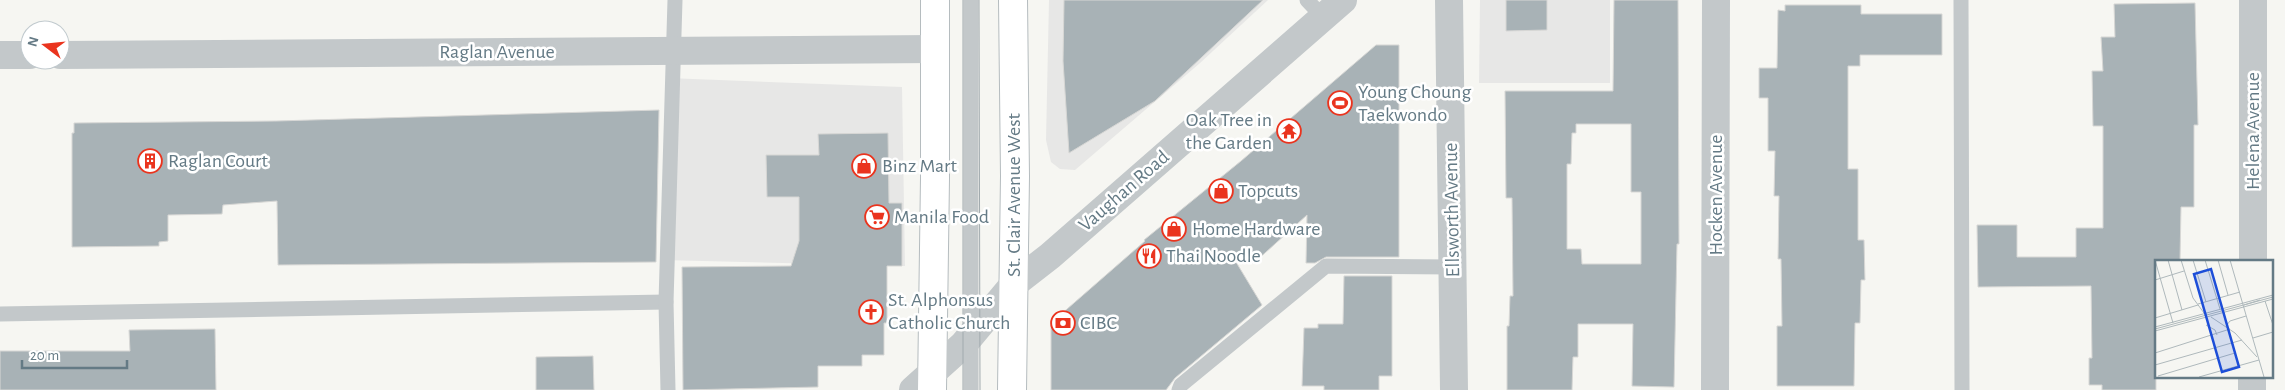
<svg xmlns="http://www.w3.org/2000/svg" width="2285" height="390" viewBox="0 0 2285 390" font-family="'Alegreya Sans',sans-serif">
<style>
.built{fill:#e7e7e6}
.building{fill:#a8b2b6;stroke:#d7d7d5;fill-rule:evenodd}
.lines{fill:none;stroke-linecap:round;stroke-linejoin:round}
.secondary-casing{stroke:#b5bcbf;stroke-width:30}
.service{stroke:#c3c8ca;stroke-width:15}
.minor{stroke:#c3c8ca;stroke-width:28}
.tertiary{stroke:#c3c8ca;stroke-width:28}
.secondary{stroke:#fff;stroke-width:28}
.tram{stroke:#a1aaae;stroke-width:1}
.labels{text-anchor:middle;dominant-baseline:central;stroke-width:5;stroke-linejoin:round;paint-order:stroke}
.street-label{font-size:20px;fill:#647a85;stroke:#fff}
.poi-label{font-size:20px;fill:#647a85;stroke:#fff;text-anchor:start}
.inset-road{fill:none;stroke:#afb9bc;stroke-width:1}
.view{fill:#1d4ed8;fill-opacity:0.15;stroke:#1d4ed8;stroke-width:2.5}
.inset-edge{fill:none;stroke:#647a85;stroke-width:2.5}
</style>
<rect width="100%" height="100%" fill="#f6f6f2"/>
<g class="built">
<polygon points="1049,0 1268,0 1200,63 1075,170 1060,169 1051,162 1046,140"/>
<polygon points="1480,0 1610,0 1610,83 1479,83"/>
<polygon points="667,78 902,87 905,266 662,260"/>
</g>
<g class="building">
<polygon points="1064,0 1263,0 1155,101 1069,153 1063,61"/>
<polygon points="1506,0 1547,0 1547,30 1506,31"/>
<path d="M 1614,0 L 1678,0 L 1679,244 L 1677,244 L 1674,387 L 1632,386 L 1633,324 L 1578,324 L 1578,357 L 1573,357 L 1572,390 L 1507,390 L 1507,326 L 1509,326 L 1510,296 L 1513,296 L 1512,198 L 1506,198 L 1505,91 L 1613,91 ZM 1576,124 L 1631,124 L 1631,192 L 1641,192 L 1641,264 L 1582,264 L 1581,249 L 1567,249 L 1567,164 L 1571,164 L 1572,133 L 1576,133 Z"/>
<polygon points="2195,3 2198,125 2194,125 2194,207 2181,207 2180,261 2156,261 2156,390 2102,390 2102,385 2089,385 2089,358 2092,358 2091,286 1978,287 1977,225 2017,225 2017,257 2076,257 2076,228 2103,228 2103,126 2093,126 2092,71 2103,71 2101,37 2115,37 2114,4"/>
<polygon points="1785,5 1861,5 1861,14 1942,14 1942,55 1860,55 1860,66 1848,66 1848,169 1858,169 1858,240 1864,240 1865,280 1861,280 1860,323 1855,323 1854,386 1777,386 1777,326 1782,326 1781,259 1778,259 1779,196 1774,196 1775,151 1768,151 1768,98 1759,98 1759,68 1777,68 1778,10 1785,11"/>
<polygon points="1376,45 1399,45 1399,257 1326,257 1315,263 1306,263 1307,215 1255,262 1236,262 1262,305 1175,378 1166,390 1051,390 1051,323 1145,241 1144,240 1241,161"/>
<polygon points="659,110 656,262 278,265 277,201 223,205 222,214 168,215 168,241 159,242 159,246 72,247 72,133 74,133 74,123 276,121"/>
<polygon points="888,133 889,203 902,203 902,266 887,266 887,323 884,323 884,355 862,355 862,366 818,366 818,387 683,390 682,267 791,266 799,241 799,197 767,197 766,155 819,155 818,134"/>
<polygon points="1344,276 1392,276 1392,376 1379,376 1379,390 1324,390 1324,386 1302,386 1304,328 1318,328 1318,324 1343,324"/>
<polygon points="215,329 216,390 0,390 0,351 130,351 129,330"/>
<polygon points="593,356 594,390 536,390 536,357"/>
</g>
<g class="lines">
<g class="secondary-casing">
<g id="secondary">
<polyline points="932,390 935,178 935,0"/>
<polyline points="1012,390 1015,176 1013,0"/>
</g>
</g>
<g class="service">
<polyline points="1307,0 1323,17"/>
<polyline points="1961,0 1962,390"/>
<polyline points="0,314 666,302"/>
<polyline points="668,390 666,302 675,0"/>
<polyline points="971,390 971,0"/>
<polyline points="1179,390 1181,385 1326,266 1453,267"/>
</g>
<g class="minor">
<polyline points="1449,0 1454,390"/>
<polyline points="0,55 30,55"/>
<polyline points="60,55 935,49"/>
<polyline points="2253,261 2253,0"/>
<polyline points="1715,390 1716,0"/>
<polyline points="2252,390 2252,376"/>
</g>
<polyline class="tertiary" points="913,390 963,345 1014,284 1050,256 1343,0"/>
<use href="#secondary" class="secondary"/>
<g class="tram">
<polyline points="963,0 963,390"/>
<polyline points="979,0 980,390"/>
</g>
</g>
<defs>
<g id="stadium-ring" transform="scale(1.25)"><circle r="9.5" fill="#fff" stroke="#ea341e" stroke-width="1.5"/><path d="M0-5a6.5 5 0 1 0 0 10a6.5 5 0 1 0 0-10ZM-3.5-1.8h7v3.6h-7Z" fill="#ea341e"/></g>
<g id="temple-ring" transform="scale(1.25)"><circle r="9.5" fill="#fff" stroke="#ea341e" stroke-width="1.5"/><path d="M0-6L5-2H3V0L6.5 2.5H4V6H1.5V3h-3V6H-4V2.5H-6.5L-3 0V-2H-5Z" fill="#ea341e"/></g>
<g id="building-ring" transform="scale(1.25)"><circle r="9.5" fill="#fff" stroke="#ea341e" stroke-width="1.5"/><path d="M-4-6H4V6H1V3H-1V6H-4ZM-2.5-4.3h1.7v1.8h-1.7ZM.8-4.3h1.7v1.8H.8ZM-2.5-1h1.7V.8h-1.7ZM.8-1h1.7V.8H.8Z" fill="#ea341e"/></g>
<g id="shop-ring" transform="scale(1.25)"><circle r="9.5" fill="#fff" stroke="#ea341e" stroke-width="1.5"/><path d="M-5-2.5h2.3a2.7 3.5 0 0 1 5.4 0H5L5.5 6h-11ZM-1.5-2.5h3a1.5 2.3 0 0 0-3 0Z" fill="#ea341e"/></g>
<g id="supermarket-ring" transform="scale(1.25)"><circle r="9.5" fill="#fff" stroke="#ea341e" stroke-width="1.5"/><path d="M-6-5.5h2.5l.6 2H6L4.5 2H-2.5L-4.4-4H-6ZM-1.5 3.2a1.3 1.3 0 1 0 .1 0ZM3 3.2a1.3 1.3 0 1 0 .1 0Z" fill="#ea341e"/></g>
<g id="restaurant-ring" transform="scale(1.25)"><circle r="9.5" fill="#fff" stroke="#ea341e" stroke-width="1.5"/><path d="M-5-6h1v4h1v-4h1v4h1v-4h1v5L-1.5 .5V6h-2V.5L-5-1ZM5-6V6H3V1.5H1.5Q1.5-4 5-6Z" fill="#ea341e"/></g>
<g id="church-ring" transform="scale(1.25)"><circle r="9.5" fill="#fff" stroke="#ea341e" stroke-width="1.5"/><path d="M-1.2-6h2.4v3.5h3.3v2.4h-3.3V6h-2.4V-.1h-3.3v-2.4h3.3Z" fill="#ea341e"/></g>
<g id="bank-ring" transform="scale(1.25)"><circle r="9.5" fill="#fff" stroke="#ea341e" stroke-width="1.5"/><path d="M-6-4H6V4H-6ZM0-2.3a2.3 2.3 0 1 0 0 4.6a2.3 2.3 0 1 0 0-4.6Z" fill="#ea341e"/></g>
</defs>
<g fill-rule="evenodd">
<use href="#stadium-ring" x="1340" y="103"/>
<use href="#temple-ring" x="1289" y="131"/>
<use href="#building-ring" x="150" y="161"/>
<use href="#shop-ring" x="864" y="166"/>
<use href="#shop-ring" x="1221" y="191"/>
<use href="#supermarket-ring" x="877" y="217"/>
<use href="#shop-ring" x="1174" y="229"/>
<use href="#restaurant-ring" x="1149" y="256"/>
<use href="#church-ring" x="871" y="312"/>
<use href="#bank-ring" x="1063" y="323"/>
</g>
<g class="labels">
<g class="street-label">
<text x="497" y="52">Raglan Avenue</text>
<text transform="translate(2253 131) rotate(-90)">Helena Avenue</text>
<text transform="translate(1124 191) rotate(-41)">Vaughan Road</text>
<text transform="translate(1014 195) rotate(-90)">St. Clair Avenue West</text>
<text transform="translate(1716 195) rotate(-90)">Hocken Avenue</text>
<text transform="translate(1452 210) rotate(-91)">Ellsworth Avenue</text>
</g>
<g class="poi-label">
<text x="1358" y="92">Young Choung<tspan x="1358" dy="23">Taekwondo</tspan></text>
<text x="1272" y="120" text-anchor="end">Oak Tree in<tspan x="1272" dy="23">the Garden</tspan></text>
<text x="168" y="161">Raglan Court</text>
<text x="882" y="166">Binz Mart</text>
<text x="1238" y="191">Topcuts</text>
<text x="894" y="217">Manila Food</text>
<text x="1192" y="229">Home Hardware</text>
<text x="1166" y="256">Thai Noodle</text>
<text x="888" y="300">St. Alphonsus<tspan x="888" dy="23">Catholic Church</tspan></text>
<text x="1080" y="323">CIBC</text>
</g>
</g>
<g transform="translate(2155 260)">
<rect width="118" height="118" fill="#f6f6f2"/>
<path class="inset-road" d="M 0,0 L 18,63M 13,0 L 27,50M 26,0 L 38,38 L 49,53M 38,0 L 51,42M 50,0 L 65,49M 63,0 L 73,35M 75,0 L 109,117M 0,20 L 29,11M 110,41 L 118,65M 43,44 L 85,32M 89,45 L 105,40M 56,57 L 80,73 L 102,97M 0,58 L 43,45M 51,65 L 60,70 L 62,75M 71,66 L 75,61 L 91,56M 0,67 L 118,35M 0,69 L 118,37M 0,71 L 118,39M 98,78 L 118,72M 77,83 L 84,106M 0,93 L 75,69M 0,105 L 87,80M 3,116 L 80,93M 44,117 L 104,100"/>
<path class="view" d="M 56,9 L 84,107 L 67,112 L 39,14 Z"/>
<rect width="118" height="118" class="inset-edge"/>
</g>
<g transform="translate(45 45) rotate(286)"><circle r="24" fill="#ffffff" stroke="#c1cace"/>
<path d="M0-4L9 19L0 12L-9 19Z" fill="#ea341e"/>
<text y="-8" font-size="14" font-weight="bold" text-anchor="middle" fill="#647a85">N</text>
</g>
<path d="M22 360v8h105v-8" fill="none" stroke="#647a85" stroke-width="2.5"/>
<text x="30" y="360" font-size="15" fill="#647a85" stroke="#ffffff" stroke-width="4" paint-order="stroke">20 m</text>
</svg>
